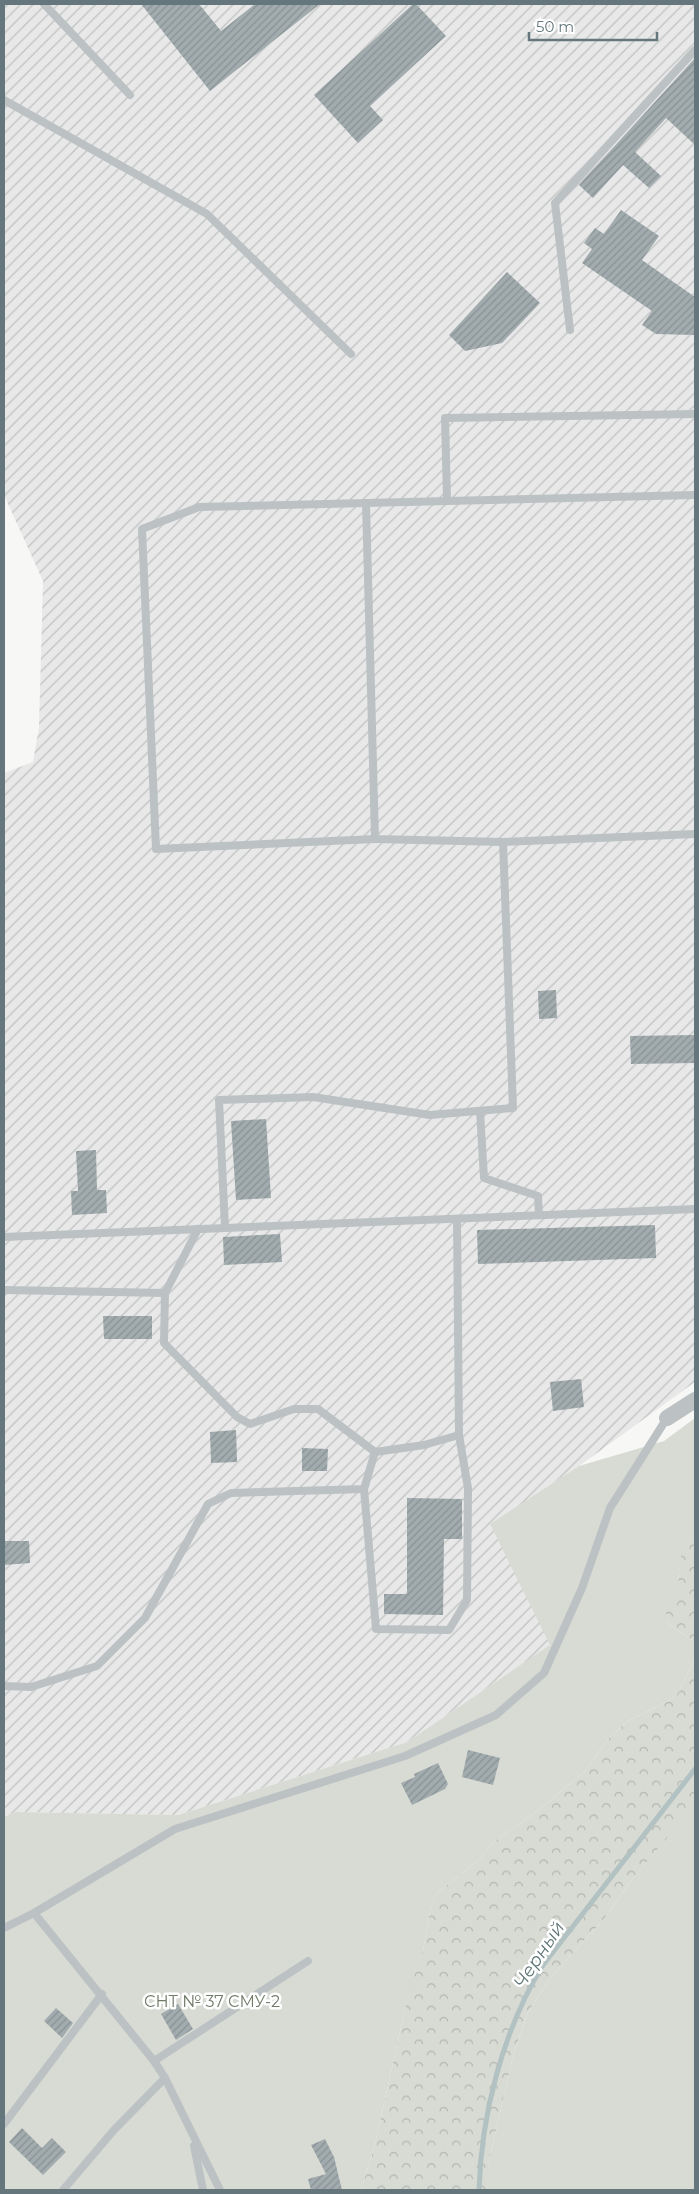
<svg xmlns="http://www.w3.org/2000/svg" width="699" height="2194" viewBox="0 0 699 2194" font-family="Montserrat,sans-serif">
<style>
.industrial{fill:url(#industrial-furrows)}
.green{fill:#d8dbd4}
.forest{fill:url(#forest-crowns)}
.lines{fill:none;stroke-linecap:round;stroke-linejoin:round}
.stream{stroke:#b2c1c2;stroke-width:5}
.building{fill:url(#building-hatch)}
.lane{stroke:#bcc2c4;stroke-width:8}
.street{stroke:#bcc2c4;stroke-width:16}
.labels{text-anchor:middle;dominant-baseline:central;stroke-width:5;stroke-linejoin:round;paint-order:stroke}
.park-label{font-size:16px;fill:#6f7a67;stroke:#fff}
.water-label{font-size:18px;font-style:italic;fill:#607677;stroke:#fff}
</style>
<defs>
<pattern id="industrial-furrows" width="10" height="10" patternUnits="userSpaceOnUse" patternTransform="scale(1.25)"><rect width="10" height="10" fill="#e8e8e8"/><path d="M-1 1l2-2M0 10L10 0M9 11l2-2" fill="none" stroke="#c0c1c1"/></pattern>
<pattern id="forest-crowns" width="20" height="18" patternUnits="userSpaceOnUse" patternTransform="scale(1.25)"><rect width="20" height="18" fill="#d8dbd4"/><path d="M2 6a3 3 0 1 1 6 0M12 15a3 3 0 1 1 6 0" fill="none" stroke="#b3b6b1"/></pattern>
<pattern id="building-hatch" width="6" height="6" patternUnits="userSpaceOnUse" patternTransform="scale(1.25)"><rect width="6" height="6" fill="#a2acaf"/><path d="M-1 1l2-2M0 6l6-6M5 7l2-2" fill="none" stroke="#889193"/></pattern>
</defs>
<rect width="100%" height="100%" fill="#f7f7f5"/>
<polygon class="industrial" points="4,4 695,4 695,1382 579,1466 491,1524 551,1645 407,1742 178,1815 16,1812 4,1817 4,773 33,762 39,727 43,581 4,495"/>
<g class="green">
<path d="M 695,1418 L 695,1537 C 680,1551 680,1564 678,1584 C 676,1603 663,1602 668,1624 L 694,1641 L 695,1658 L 678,1693 L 668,1701 L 628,1721 L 608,1739 L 585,1771 L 539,1810 L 494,1842 L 480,1859 L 437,1893 L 430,1911 L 423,1951 L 405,2009 L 375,2144 L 361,2190 L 4,2190 L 4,1817 L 16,1812 L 178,1815 L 407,1742 L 550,1645 L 490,1524 L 579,1466 L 664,1441 Z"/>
<polygon points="695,1793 695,2190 488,2190 488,2165 514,2052 528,2012 551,1977 604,1919 630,1882 690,1809"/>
</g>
<g class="forest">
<polygon points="695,1537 695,1650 694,1641 668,1624 665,1610 678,1584 680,1559 686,1545"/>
<polygon points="695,1658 695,1793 691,1809 630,1882 604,1919 551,1977 528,2012 514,2052 488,2165 488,2190 361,2190 375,2144 409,1991 423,1951 430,1911 437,1893 480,1859 494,1842 539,1810 585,1771 608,1739 628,1721 668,1701 678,1693"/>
</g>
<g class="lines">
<path class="stream" d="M 479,2190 C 481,2115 503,2030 543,1965 L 695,1769"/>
</g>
<g class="building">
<polygon points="141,4 199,4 221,31 255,4 320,4 210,91"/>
<polygon points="413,4 416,4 446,36 370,106 383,120 358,143 314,95"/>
<polygon points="695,58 695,145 666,118 635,152 661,176 649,188 623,165 593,198 579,185"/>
<polygon points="621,210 659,236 642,260 695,297 695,335 656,334 642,325 652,311 582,263 592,249 584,243 595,228 604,234"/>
<polygon points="507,272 540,303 502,343 465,351 449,335"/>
<polygon points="556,990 557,1018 539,1019 538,991"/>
<polygon points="695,1035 695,1063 631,1064 630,1036"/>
<polygon points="266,1119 271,1198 236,1200 231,1121"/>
<polygon points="96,1150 97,1190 106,1190 107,1213 72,1215 71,1191 78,1191 76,1151"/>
<polygon points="655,1225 656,1258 478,1264 477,1230"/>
<polygon points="280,1234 282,1262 224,1265 223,1237"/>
<polygon points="103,1316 152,1316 152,1339 104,1339"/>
<polygon points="581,1379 584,1407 553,1411 550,1382"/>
<polygon points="236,1430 237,1462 211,1463 210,1432"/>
<polygon points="302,1448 328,1449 327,1471 302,1471"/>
<polygon points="407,1498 462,1499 462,1539 444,1539 443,1615 384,1614 384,1594 407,1594"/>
<polygon points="4,1541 29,1541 30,1563 4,1565"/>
<polygon points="468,1750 500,1758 493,1785 462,1777"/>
<polygon points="438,1763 448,1784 445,1789 412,1805 401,1783 415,1777 414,1774"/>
<polygon points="178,2004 193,2029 176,2040 161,2014"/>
<polygon points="56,2008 73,2023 62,2038 44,2021"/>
<polygon points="22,2128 42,2148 52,2138 66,2152 43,2175 9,2142"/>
<polygon points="325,2139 334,2157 342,2190 311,2190 308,2179 326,2174 311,2145"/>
</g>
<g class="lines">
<g class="lane">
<polyline points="44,4 130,95"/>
<polyline points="4,100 207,214 351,354"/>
<polyline points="570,330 555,203 695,50"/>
<polyline points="695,495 366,503 375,839 503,842 695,834"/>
<polyline points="447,499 445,418 695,414"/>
<polyline points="366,503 199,507 142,529 156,849 375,839"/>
<polyline points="480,1111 484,1178 538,1196 539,1215"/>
<polyline points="225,1228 219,1100 313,1097 430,1115 513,1108 503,842"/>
<polyline points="198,1229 165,1293 164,1343 237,1417 250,1424 294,1409 318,1409 375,1452 424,1445 459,1435"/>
<polyline points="4,1237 695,1209"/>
<polyline points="4,1290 165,1293"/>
<polyline points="364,1489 376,1629 449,1630 467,1600 468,1488 459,1435 457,1219"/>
<polyline points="4,1686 31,1687 97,1666 145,1618 208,1504 231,1493 364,1489 375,1452"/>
<polyline points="34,1913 154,2061 165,2078 220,2190"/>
<polyline points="4,1928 34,1913 175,1829 405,1756 496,1715 544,1673 582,1588 610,1508 667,1418"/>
<polyline points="154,2061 308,1961"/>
<polyline points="4,2124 102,1994"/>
<polyline points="194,2146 203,2190"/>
<polyline points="63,2190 114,2130 165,2078"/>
</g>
<polyline class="street" points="667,1418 695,1400"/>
</g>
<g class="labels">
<g class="park-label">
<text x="212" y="2001">СНТ № 37 СМУ-2</text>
</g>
<g class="water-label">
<text transform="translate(539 1955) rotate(-56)">Черный</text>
</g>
</g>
<rect width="699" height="2194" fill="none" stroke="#65777c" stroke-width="10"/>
<path d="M529 32v8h128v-8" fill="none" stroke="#65777c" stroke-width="2.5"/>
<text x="536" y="32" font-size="15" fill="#65777c" stroke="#ffffff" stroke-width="4" paint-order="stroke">50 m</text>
</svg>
